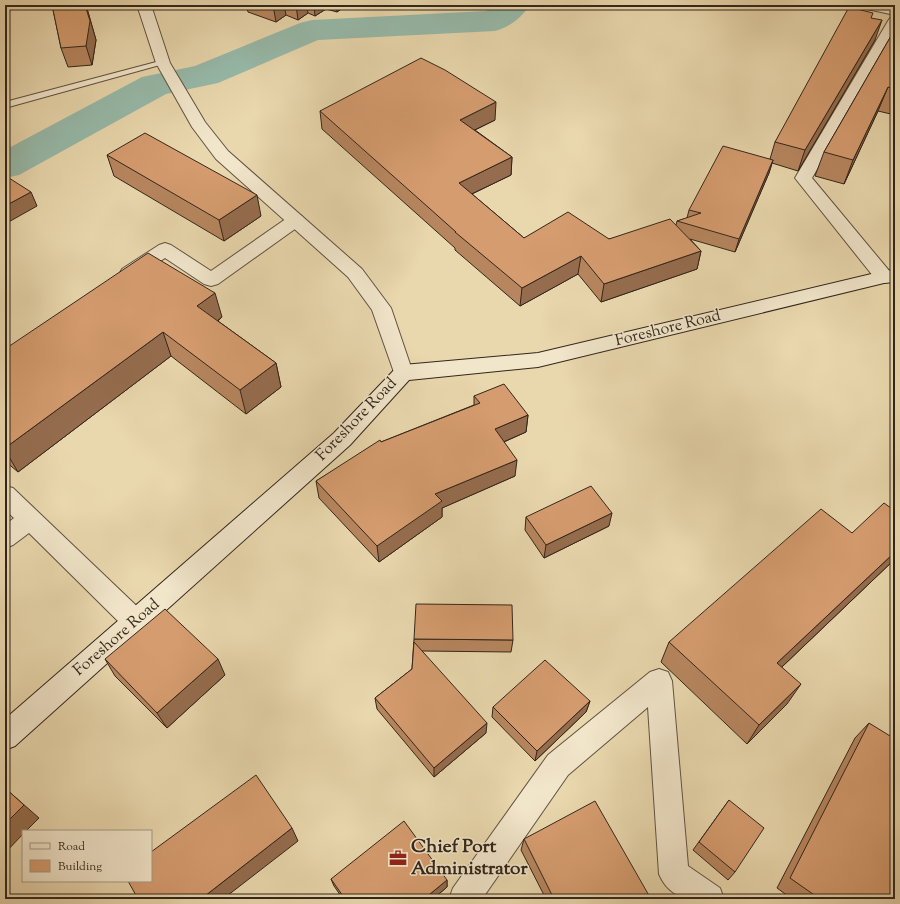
<svg xmlns="http://www.w3.org/2000/svg" width="900" height="904" viewBox="0 0 900 904" font-family="'Sorts Mill Goudy',serif">
<style>
.lines{fill:none;stroke-linecap:round;stroke-linejoin:round}
.river{fill:#97baaa;fill-rule:evenodd}
.service-casing{stroke:#605240;stroke-width:2}
.minor-casing{stroke:#605240;stroke-width:2}
.tertiary-casing{stroke:#605240;stroke-width:2}
.secondary-casing{stroke:#33261b;stroke-width:2}
.service{fill:#f1e5ca;fill-rule:evenodd}
.minor{fill:#f1e5ca;fill-rule:evenodd}
.tertiary{fill:#f1e5ca;fill-rule:evenodd}
.secondary{fill:#f1e5ca;fill-rule:evenodd}
.wall{fill:#b7865f;stroke:#33261b}
.shaded-wall{fill:#956d4e;stroke:#33261b}
.building{fill:#d59c6f;stroke:#33261b}
.labels{text-anchor:middle;dominant-baseline:central;stroke-width:3;stroke-linejoin:round;paint-order:stroke}
.street-label{font-size:16px;fill:#33261b;stroke:#f1e5ca}
.near-poi-label{font-size:19px;font-weight:bold;fill:#33261b;stroke:#f1e5ca;text-anchor:start}
</style>
<rect width="100%" height="100%" fill="#e9d7ad"/>
<filter id="stains"><feTurbulence type="fractalNoise" baseFrequency=".005" numOctaves="4"/><feColorMatrix values="0 0 0 0 .2 0 0 0 0 .09 0 0 0 0 .02 0 0 0 .5 -.17"/></filter>
<radialGradient id="worn" r=".72"><stop offset=".6" stop-color="#630" stop-opacity="0"/><stop offset="1" stop-color="#630" stop-opacity=".3"/></radialGradient>
<g class="lines">
<path class="river" d="M 493,5 L 530,5 C 521,18 510,27 495,31 L 318,40 L 218,83 L 166,94 L 19,175 L 5,178 L 5,150 L 142,77 L 195,66 L 300,23 L 312,20 L 486,11 Z"/>
<g class="service-casing">
<polygon id="service" points="160,61 167,63 5,108 5,102"/>
</g>
<g class="minor-casing">
<g id="minor">
<polygon points="895,17 895,33 812,178 891,273 893,277 891,281 884,283 877,281 795,178 888,21 890,18"/>
<path d="M 296,214 L 302,216 L 305,220 L 302,224 L 218,284 L 211,286 L 204,284 L 165,258 C 153,266 138,282 122,277 L 120,273 L 122,269 L 159,245 L 165,243 L 171,245 L 211,271 L 290,216 Z"/>
<polygon points="5,486 13,488 144,613 148,621 144,629 135,632 126,629 29,533 13,545 5,548 5,525 14,518 5,510"/>
<path d="M 659,669 L 668,672 L 672,681 L 688,866 L 720,888 L 724,899 C 697,899 672,904 659,874 L 648,707 L 568,775 L 482,899 L 449,899 L 453,888 L 548,755 L 650,672 Z"/>
</g>
</g>
<g class="tertiary-casing">
<g id="tertiary">
<polygon points="137,5 151,5 170,63 205,122 228,151 362,269 391,308 413,373 410,378 403,381 396,378 372,310 348,277 216,159 192,127 156,63"/>
<polygon points="860,5 895,7 895,15 862,8"/>
</g>
</g>
<g class="secondary-casing">
<polygon id="secondary" points="895,270 895,282 884,283 538,367 409,380 350,445 15,746 5,750 5,719 334,433 396,368 403,365 538,353 884,271"/>
</g>
<use href="#service" class="service"/>
<use href="#minor" class="minor"/>
<use href="#tertiary" class="tertiary"/>
<use href="#secondary" class="secondary"/>
</g>
<g class="wall">
<polygon points="52,5 86,5 96,40 92,65 68,67 61,48"/>
<polygon points="246,5 347,5 337,12 326,9 315,16 308,13 298,20 286,15 276,22 248,12"/>
<polygon points="871,18 875,40 798,171 772,163 769,173 735,252 690,239 701,251 697,269 601,302 578,274 520,306 455,250 455,248 322,129 320,111 495,120 475,130 512,157 511,175 472,194 524,238 609,239 676,225 677,221 687,218 689,210 770,159 775,142"/>
<polygon points="895,29 895,115 878,111 844,184 815,176 824,152"/>
<polygon points="107,155 261,216 224,241 114,176"/>
<polygon points="222,317 218,321 276,363 281,387 246,414 171,356 18,472 5,461 5,349"/>
<polygon points="474,396 528,415 526,432 504,442 515,476 442,508 442,517 379,562 319,498 316,481 381,442 474,405"/>
<polygon points="526,517 609,526 544,558 525,530"/>
<polygon points="852,533 895,559 782,667 787,704 747,744 661,662 669,642"/>
<polygon points="414,639 513,640 511,652 422,651 486,733 434,777 377,709 375,698 412,669"/>
<polygon points="105,659 225,675 167,728 115,676"/>
<polygon points="590,701 586,712 535,761 492,717 493,707"/>
<polygon points="869,723 895,899 792,899 777,888 855,738"/>
<polygon points="729,800 735,872 728,880 693,850"/>
<polygon points="524,839 651,899 546,899 521,850"/>
<polygon points="331,879 447,880 447,887 433,899 343,899 334,886"/>
</g>
<g class="shaded-wall">
<polygon points="85,5 86,5 96,40 92,65 86,46"/>
<polygon points="273,5 284,5 286,15 276,22"/>
<polygon points="296,5 306,5 308,13 298,20"/>
<polygon points="314,5 326,5 326,9 315,16"/>
<polygon points="336,5 347,5 337,12"/>
<polygon points="882,20 875,40 798,171 805,150"/>
<polygon points="888,87 878,111 844,184 853,160"/>
<polygon points="496,102 495,120 460,137 460,120"/>
<polygon points="512,157 511,175 459,200 459,183"/>
<polygon points="773,160 769,173 735,252 739,239"/>
<polygon points="31,192 37,206 5,224 5,206"/>
<polygon points="257,195 261,216 224,241 219,220"/>
<polygon points="701,251 697,269 601,302 604,284"/>
<polygon points="581,256 578,274 520,306 522,288"/>
<polygon points="215,293 222,317 204,331 197,306"/>
<polygon points="163,332 171,356 18,472 5,450 5,448"/>
<polygon points="276,363 281,387 246,414 240,390"/>
<polygon points="528,415 526,432 494,446 495,429"/>
<polygon points="517,460 515,476 442,508 442,517 379,562 377,546 435,494"/>
<polygon points="612,513 609,526 544,558 546,545"/>
<polygon points="895,552 895,559 765,683 777,663"/>
<polygon points="218,659 225,675 167,728 157,713"/>
<polygon points="801,684 787,704 747,744 759,725"/>
<polygon points="590,701 586,712 535,761 537,751"/>
<polygon points="487,723 486,733 434,777 434,768"/>
<polygon points="5,788 39,818 26,831 23,831 23,834 5,853"/>
<polygon points="292,828 298,841 223,899 201,899"/>
<polygon points="447,880 447,887 433,899 424,899"/>
</g>
<g class="building">
<polygon points="52,5 85,5 90,21 86,46 61,48"/>
<polygon points="849,7 873,13 871,18 882,20 805,150 775,142"/>
<polygon points="895,29 895,89 888,87 853,160 824,152"/>
<polygon points="421,58 445,70 496,102 460,120 512,157 459,183 524,238 568,212 609,239 670,219 701,251 604,284 581,256 522,288 455,232 456,232 320,111"/>
<polygon points="145,133 257,195 219,220 107,155"/>
<polygon points="723,146 773,160 739,239 677,221 701,213 689,210"/>
<polygon points="9,178 31,192 5,206 5,180"/>
<polygon points="148,253 215,293 197,306 276,363 240,390 163,332 5,448 5,349"/>
<polygon points="504,384 528,415 495,429 517,460 435,494 442,501 377,546 316,481 380,440 381,442 480,403 474,396"/>
<polygon points="591,486 612,513 546,545 526,517"/>
<polygon points="884,503 895,511 895,552 777,663 801,684 759,725 669,642 821,509 852,533"/>
<polygon points="416,604 512,605 513,640 414,639"/>
<polygon points="165,609 218,659 157,713 105,659"/>
<polygon points="414,642 487,723 434,768 375,698 412,669"/>
<polygon points="545,660 590,701 537,751 493,707"/>
<polygon points="869,723 895,739 895,899 820,899 790,878"/>
<polygon points="256,775 292,828 201,899 138,899 128,881 151,881 151,852"/>
<polygon points="5,788 24,805 5,824"/>
<polygon points="729,800 764,828 735,872 699,842"/>
<polygon points="595,801 651,899 554,899 524,839"/>
<polygon points="404,821 447,880 424,899 345,899 331,879"/>
</g>
<defs>
<g id="office-bare" transform="scale(1.38)"><path d="M-6-3h4V-5.5h4V-3h4V5H-6ZM-1-4.5V-3h2v-1.5ZM-6 0V1H6V0Z" fill="#8f2418" stroke="#f1e5ca" stroke-width="2.5" paint-order="stroke"/></g>
</defs>
<g fill-rule="evenodd">
<use href="#office-bare" x="398" y="858"/>
</g>
<g class="labels">
<g class="street-label">
<text transform="translate(668 329) rotate(-14)">Foreshore Road</text>
<text transform="translate(357 420) rotate(-46)">Foreshore Road</text>
<text transform="translate(117 638) rotate(-41)">Foreshore Road</text>
</g>
<g class="near-poi-label">
<text x="411" y="847">Chief Port<tspan x="411" dy="22">Administrator</tspan></text>
</g>
</g>
<rect width="900" height="904" fill="none" stroke="#e9d7ad" stroke-width="20"/>
<rect x="6" y="6" width="888" height="892" fill="none" stroke="#33261b" stroke-width="2"/>
<rect x="10" y="10" width="880" height="884" fill="none" stroke="#33261b"/>
<rect x="22" y="830" width="130" height="52" fill="#f1e5ca" stroke="#a59984"/>
<rect x="30" y="843" width="20" height="6" fill="#f1e5ca" stroke="#a59984"/>
<text x="58" y="850" font-size="12" fill="#33261b">Road</text>
<rect x="30" y="860" width="20" height="12" fill="#d59c6f" stroke="#a59984"/>
<text x="58" y="870" font-size="12" fill="#33261b">Building</text>
<rect width="100%" height="100%" filter="url(#stains)"/>
<rect width="100%" height="100%" fill="url(#worn)"/>
</svg>
